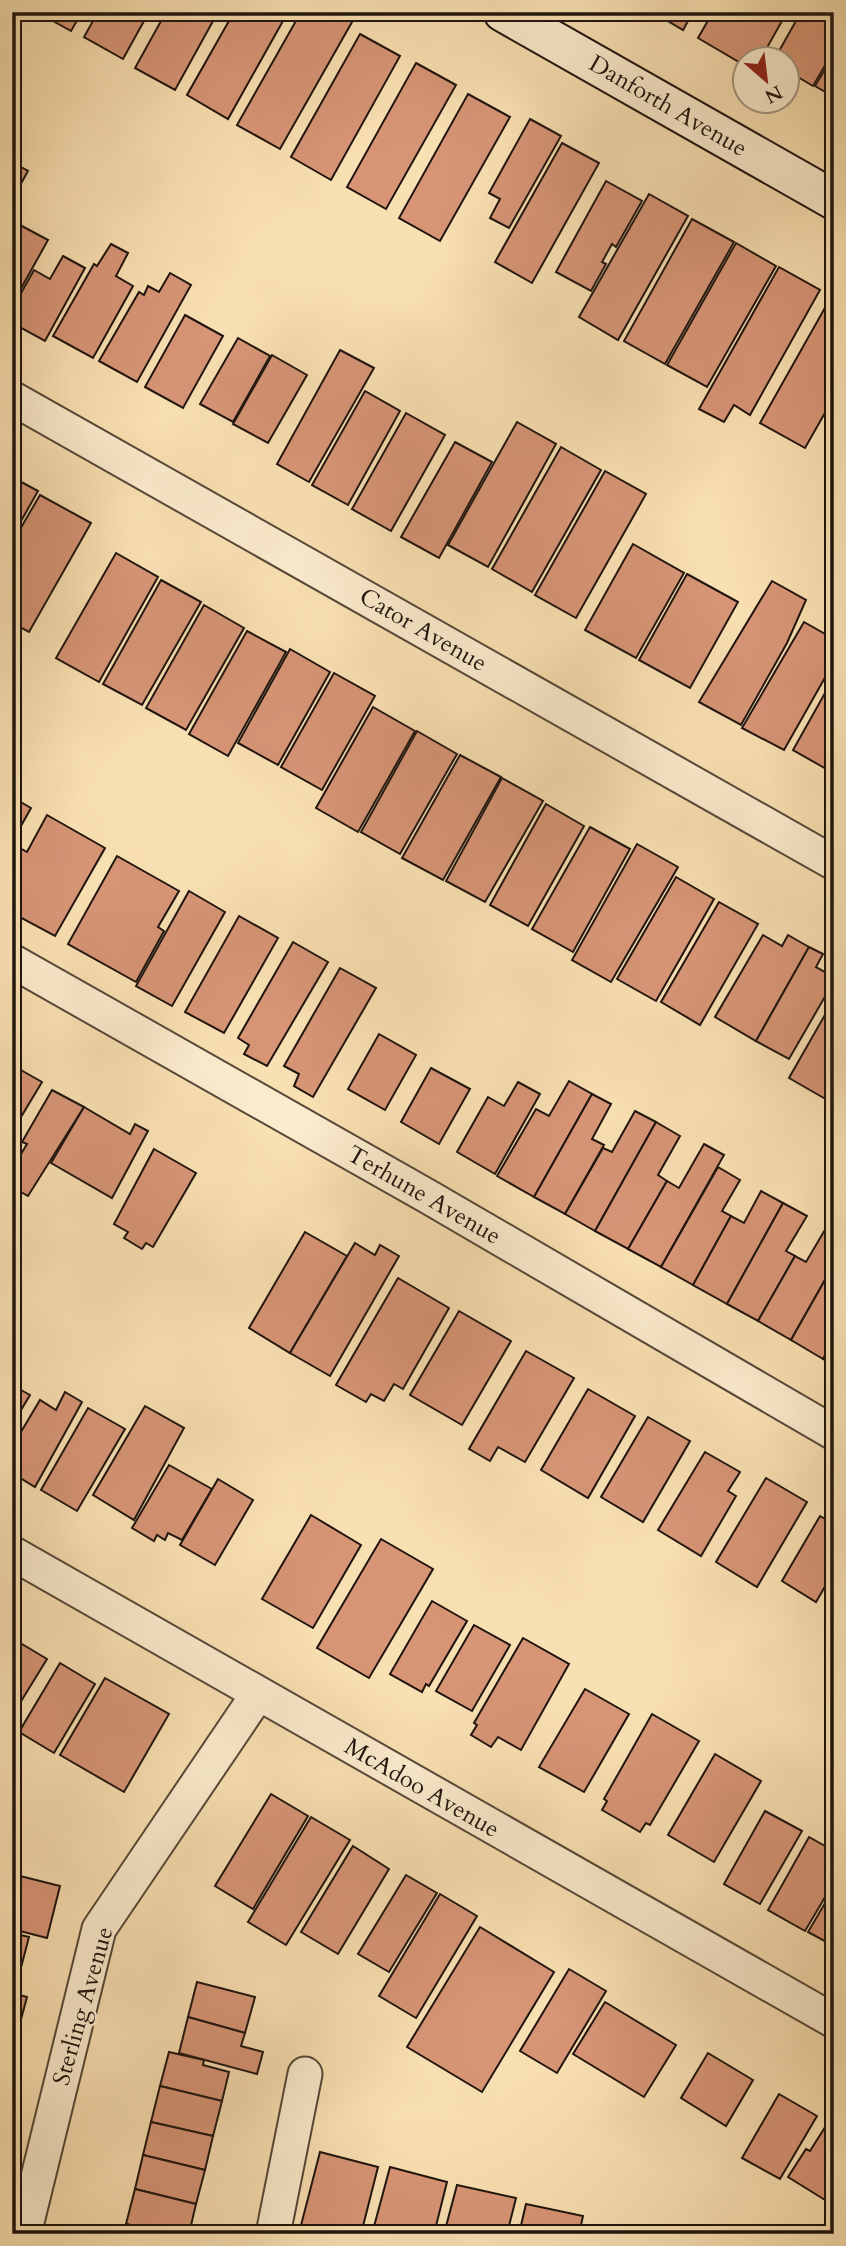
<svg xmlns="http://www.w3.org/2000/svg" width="846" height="2246" viewBox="0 0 846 2246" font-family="Cardo,serif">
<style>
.building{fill:#d79576;stroke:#1e140e;stroke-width:2}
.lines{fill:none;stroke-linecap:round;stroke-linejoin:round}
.street-casing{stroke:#554737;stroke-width:37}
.secondary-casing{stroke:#1e140e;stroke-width:42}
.street{stroke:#fbebcd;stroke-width:33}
.secondary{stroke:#fbebcd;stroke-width:38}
.labels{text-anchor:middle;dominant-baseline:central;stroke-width:5;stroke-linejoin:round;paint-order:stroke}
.street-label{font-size:24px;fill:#1e140e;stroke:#fbebcd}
</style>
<rect width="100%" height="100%" fill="#f9e0b2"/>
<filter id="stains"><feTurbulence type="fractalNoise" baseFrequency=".00286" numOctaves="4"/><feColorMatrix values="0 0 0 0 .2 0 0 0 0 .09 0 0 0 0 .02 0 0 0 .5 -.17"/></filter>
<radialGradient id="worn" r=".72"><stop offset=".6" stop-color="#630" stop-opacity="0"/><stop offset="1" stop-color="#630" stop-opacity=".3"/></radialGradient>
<g class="building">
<polygon points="37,12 82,12 71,31"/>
<polygon points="98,12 149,12 123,59 84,37"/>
<polygon points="166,12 218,12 175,90 135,68"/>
<polygon points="234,12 288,12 228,119 187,95"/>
<polygon points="301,12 335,12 352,22 280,149 237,125"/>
<polygon points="653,12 693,12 683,30"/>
<polygon points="713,12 787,12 760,60 744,60 744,65 698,38"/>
<polygon points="801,12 834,12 834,50 813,86 786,70 786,60 774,60"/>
<polygon points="360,34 400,56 331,180 291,157"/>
<polygon points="834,54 834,97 815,86"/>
<polygon points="416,63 456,85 386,209 347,187"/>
<polygon points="468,94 510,117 440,241 399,218"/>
<polygon points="530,119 561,136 509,228 490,218 500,199 489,193"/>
<polygon points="562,143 599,163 532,283 495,262"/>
<polygon points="12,162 28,171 12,200"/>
<polygon points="606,181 642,201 616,247 612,244 602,262 606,264 591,291 556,272"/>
<polygon points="649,194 688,216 618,340 579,317"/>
<polygon points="692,219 734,242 665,364 624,341"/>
<polygon points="20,225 48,240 14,301 12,231 16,233"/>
<polygon points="736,243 776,266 707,387 667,365"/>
<polygon points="111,244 128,253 116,276 133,286 93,358 53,336 94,264 97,266"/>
<polygon points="63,256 85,268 45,341 12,323 12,309 34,270 50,279"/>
<polygon points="779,267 820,290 750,415 734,405 724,422 699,409"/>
<polygon points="170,273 191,285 137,382 99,361 139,292 144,295 148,286 159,292"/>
<polygon points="831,297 834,397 805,448 760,423"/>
<polygon points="185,315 223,336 183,408 145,387"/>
<polygon points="238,338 270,356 233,422 200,404"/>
<polygon points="340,350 374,368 309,482 277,464"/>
<polygon points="272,355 307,375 268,443 233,424"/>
<polygon points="365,391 400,411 348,505 312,485"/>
<polygon points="406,413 445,435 391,531 352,509"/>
<polygon points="517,422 556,444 488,567 448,545"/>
<polygon points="455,442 492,462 439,558 401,537"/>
<polygon points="561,447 601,470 532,592 492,569"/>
<polygon points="605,471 646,494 576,618 535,595"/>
<polygon points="12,477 38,491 12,537"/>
<polygon points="40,495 91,523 29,632 12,623 12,543"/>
<polygon points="633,544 684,573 636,658 585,630"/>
<polygon points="116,553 158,577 99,682 56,658"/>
<polygon points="687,574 738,602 690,688 639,660"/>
<polygon points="161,580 201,602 142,705 103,684"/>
<polygon points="772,581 806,600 787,643 741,725 699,702"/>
<polygon points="204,605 244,628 186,730 146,708"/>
<polygon points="804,622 834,639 834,656 828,666 831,667 784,750 742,728"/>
<polygon points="247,631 286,652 228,756 189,734"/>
<polygon points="290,649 330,672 278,765 238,743"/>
<polygon points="334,673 375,696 322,790 281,767"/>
<polygon points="834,677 834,759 828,770 793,750"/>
<polygon points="373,707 415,731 358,832 316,808"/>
<polygon points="417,731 457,754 400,854 361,832"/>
<polygon points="460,755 501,777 443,880 402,858"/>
<polygon points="502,778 543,801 485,902 446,881"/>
<polygon points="12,797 31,808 12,842"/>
<polygon points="546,804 584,826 528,926 490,905"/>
<polygon points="47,815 105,848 55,936 12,913 12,857 18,847 27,852"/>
<polygon points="590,827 630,849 573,952 532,929"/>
<polygon points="637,844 678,867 611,982 572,960"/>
<polygon points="117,856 179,891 158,927 164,931 136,982 68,944"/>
<polygon points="676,877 714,899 656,1001 617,979"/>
<polygon points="189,891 225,912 172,1006 136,986"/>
<polygon points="719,902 758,924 700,1025 661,1002"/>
<polygon points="239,916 278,938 224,1033 185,1012"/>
<polygon points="763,935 782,946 788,935 809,947 756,1041 715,1017"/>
<polygon points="293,942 328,962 267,1066 244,1054 249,1045 238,1038"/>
<polygon points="809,947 823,954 816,967 834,977 834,981 789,1059 756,1041"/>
<polygon points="340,968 376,988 313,1097 294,1086 299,1074 284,1066"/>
<polygon points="834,999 834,1092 829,1101 789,1078"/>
<polygon points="379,1034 416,1055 385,1110 348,1089"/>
<polygon points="12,1065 42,1082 12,1132"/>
<polygon points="431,1068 470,1089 439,1144 401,1122"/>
<polygon points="569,1081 592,1094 534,1197 497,1176 536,1109 549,1116"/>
<polygon points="518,1082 540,1094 495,1174 457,1152 488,1097 504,1106"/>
<polygon points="52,1090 84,1107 28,1196 12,1187 12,1169 27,1144 22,1142"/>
<polygon points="592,1094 611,1104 592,1139 604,1145 565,1214 534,1197"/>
<polygon points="84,1107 130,1134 135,1124 148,1131 112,1198 51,1163"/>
<polygon points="635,1111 656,1122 595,1231 565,1214 603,1148 612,1152"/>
<polygon points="656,1122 680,1136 658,1175 667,1181 628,1249 595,1231"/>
<polygon points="704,1144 724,1155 661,1267 628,1249 667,1181 679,1188"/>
<polygon points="154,1149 196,1173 153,1247 146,1243 142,1249 124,1238 128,1232 114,1224"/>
<polygon points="718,1167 740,1180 722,1211 731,1216 693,1285 661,1267"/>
<polygon points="761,1191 783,1203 727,1304 693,1285 731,1216 744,1223"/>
<polygon points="783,1203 807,1216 786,1251 795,1256 758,1321 727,1304"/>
<polygon points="826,1228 834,1232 834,1264 791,1340 758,1321 795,1256 806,1262"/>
<polygon points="305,1232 347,1256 290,1353 249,1328"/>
<polygon points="355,1243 375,1255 380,1245 399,1256 330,1376 290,1353"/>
<polygon points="834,1264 834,1341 823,1359 791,1340"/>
<polygon points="398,1278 449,1308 403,1389 394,1384 384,1401 371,1394 366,1402 336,1385"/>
<polygon points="459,1311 511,1341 462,1425 410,1395"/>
<polygon points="834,1341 834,1365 823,1359"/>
<polygon points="526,1351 574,1378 525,1462 498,1447 490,1461 469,1449"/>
<polygon points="12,1385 30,1395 12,1425"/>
<polygon points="588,1389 635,1416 588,1498 541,1470"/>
<polygon points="65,1392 82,1402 35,1487 12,1473 12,1447 40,1400 56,1410"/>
<polygon points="145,1406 184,1428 134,1520 93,1495"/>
<polygon points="88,1408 125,1429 77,1511 41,1490"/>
<polygon points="648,1417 690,1441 643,1522 601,1497"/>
<polygon points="705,1452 740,1472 728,1491 736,1496 701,1556 658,1530"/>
<polygon points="169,1465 212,1489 182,1540 168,1533 165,1540 157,1535 154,1541 132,1528"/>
<polygon points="766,1478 807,1502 757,1587 716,1562"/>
<polygon points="218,1479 253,1500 215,1565 180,1545"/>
<polygon points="311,1515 361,1545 313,1628 262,1599"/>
<polygon points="820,1516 834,1524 834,1571 816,1602 782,1581"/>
<polygon points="381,1539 433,1569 369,1678 317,1648"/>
<polygon points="432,1601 467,1621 429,1686 426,1684 422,1692 390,1674"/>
<polygon points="474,1625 510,1645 472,1711 436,1691"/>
<polygon points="12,1638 47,1659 12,1716"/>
<polygon points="523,1638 569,1664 521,1750 498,1737 491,1747 471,1735 477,1725 474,1723"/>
<polygon points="60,1663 95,1684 54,1753 19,1732"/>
<polygon points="105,1678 169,1714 124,1792 60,1755"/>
<polygon points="585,1689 629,1714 584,1792 539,1767"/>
<polygon points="652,1714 699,1741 650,1825 646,1823 640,1832 602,1810 607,1801 604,1799"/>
<polygon points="715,1754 761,1781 714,1862 668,1835"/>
<polygon points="271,1794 308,1816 253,1909 215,1886"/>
<polygon points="765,1811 802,1831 760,1904 724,1884"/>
<polygon points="311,1817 350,1840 286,1945 248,1922"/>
<polygon points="809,1837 834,1851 834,1882 805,1931 768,1910"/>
<polygon points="353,1846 389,1869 338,1954 301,1932"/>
<polygon points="12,1874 60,1886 47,1938 12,1929"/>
<polygon points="406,1875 437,1893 389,1972 358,1954"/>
<polygon points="834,1888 834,1946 808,1932"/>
<polygon points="440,1894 477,1916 416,2018 379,1996"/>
<polygon points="480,1927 554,1972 482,2092 407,2047"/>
<polygon points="12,1933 29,1937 18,1979 12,1977"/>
<polygon points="569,1969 606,1991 557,2073 520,2051"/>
<polygon points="197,1982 255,1997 245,2033 188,2017"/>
<polygon points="12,1993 27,1997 16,2038 12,2037"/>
<polygon points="605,2002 676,2045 644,2097 573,2054"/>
<polygon points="188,2017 245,2033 241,2046 263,2052 257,2074 179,2053"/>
<polygon points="169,2052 204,2060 203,2065 229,2072 222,2101 160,2086"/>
<polygon points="708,2053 753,2080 726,2126 681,2098"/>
<polygon points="160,2086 222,2101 213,2136 151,2122"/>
<polygon points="779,2094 817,2116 780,2179 742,2158"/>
<polygon points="834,2113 834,2186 825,2200 788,2177 806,2149 810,2151"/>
<polygon points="151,2122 213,2136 205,2170 143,2155"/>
<polygon points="320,2152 378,2167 361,2234 299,2233"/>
<polygon points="143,2155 205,2170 196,2204 135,2189"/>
<polygon points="390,2167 447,2182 434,2234 372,2234"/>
<polygon points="457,2185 516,2198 507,2234 444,2234"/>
<polygon points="135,2189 196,2204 189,2234 168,2234 126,2224"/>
<polygon points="526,2204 583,2216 579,2234 519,2234"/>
<polygon points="126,2224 168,2234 124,2234"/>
</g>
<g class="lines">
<g class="street-casing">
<g id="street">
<polyline points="12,398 834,863"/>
<polyline points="12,961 427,1196 834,1433"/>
<polyline points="12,1553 834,2021"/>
<polyline points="24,2234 99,1929 258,1694"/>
<polyline points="273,2234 305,2074"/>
</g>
</g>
<g class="secondary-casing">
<polyline id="secondary" points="503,12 834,200"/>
</g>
<use href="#street" class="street"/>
<use href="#secondary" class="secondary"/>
</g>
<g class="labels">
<g class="street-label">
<text transform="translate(668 106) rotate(30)">Danforth Avenue</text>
<text transform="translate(423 630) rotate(30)">Cator Avenue</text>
<text transform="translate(424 1195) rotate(30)">Terhune Avenue</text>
<text transform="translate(422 1788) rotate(30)">McAdoo Avenue</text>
<text transform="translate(83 2006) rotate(-74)">Sterling Avenue</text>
</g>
</g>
<rect width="846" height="2246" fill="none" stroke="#f9e0b2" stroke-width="42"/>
<rect x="14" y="14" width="818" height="2218" fill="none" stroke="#1e140e" stroke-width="3.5"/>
<rect x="21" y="21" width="804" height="2204" fill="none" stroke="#1e140e" stroke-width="2"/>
<g transform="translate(766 80) rotate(152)"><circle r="33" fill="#fbebcd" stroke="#a39581" stroke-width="2"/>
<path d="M0-5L12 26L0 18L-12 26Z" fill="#8f2418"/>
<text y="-10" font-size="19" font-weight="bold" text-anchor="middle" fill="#1e140e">N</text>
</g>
<rect width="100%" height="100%" filter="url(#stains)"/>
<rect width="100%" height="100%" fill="url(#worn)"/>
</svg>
